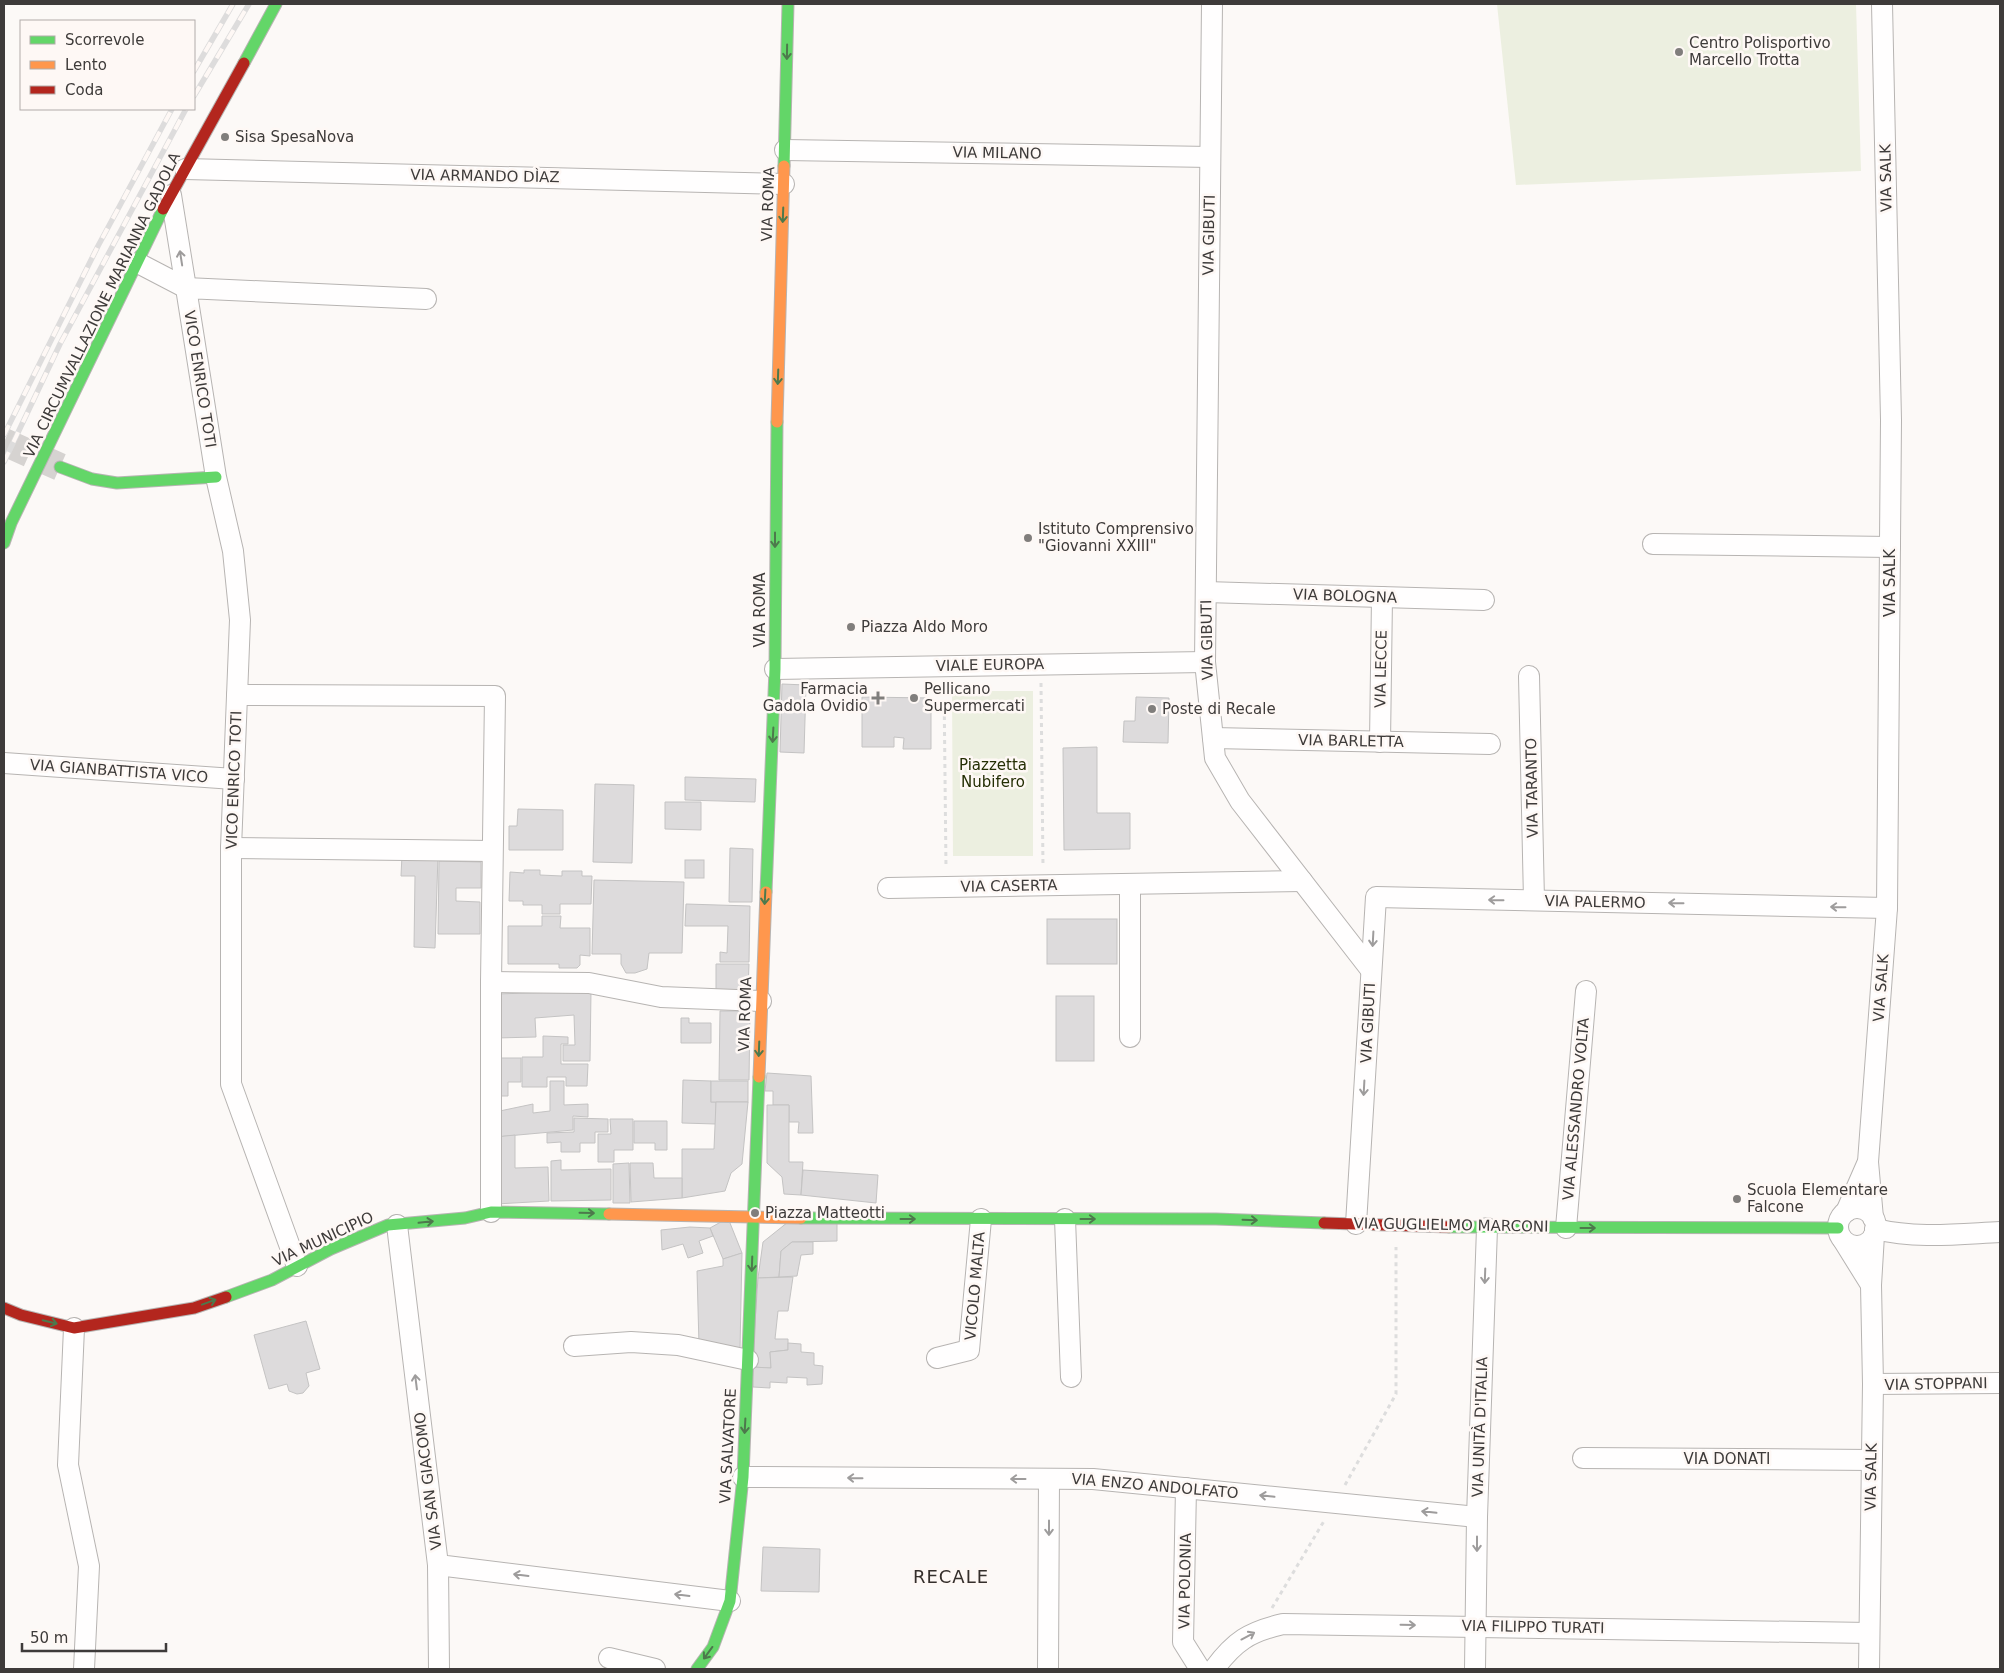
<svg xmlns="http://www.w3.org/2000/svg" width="2004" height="1673" viewBox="0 0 2004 1673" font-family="'DejaVu Sans',sans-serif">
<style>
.green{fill:#ecefe0}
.building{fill:#dddbdc;stroke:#c4c3c3}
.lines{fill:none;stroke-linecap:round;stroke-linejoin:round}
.secondary-tunnel{stroke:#d6d3d1;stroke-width:28;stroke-dasharray:28 14;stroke-linecap:butt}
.street-casing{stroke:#b7b4b2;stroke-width:22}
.fast-casing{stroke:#b7b4b2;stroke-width:13}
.slow-casing{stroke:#b7b4b2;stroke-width:13}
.jam-casing{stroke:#b7b4b2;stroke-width:13}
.path{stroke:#ddd;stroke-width:3;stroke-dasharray:4 4;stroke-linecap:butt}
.street{stroke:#fffefe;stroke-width:20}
.fast{stroke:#63d668;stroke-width:11}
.slow{stroke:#ff974d;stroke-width:11}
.jam{stroke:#b3261e;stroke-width:11}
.rail-casing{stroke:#dddcdc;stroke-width:5.5}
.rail{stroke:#fef8f5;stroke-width:4;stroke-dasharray:11;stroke-linecap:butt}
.oneway{stroke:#4d794c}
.oneway2{stroke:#9e9c9c}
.poi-dot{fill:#807e7c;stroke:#fef8f5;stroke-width:2}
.labels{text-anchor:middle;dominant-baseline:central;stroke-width:5;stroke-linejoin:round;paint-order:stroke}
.poi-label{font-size:15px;fill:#3e3b3a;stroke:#fef8f5;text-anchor:start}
.street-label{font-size:15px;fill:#3e3b3a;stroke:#fef8f5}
.park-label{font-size:15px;fill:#242e04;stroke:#fef8f5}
.quarter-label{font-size:18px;letter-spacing:1px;fill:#352f2c;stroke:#fef8f5}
</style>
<rect width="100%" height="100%" fill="#fcf9f7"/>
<g class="green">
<polygon points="1497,4 1856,4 1861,171 1516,185"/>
<polygon points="952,691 1033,691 1033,856 953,856"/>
</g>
<g class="building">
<polygon points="782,684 806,685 804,753 780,752"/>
<polygon points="862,697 931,698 931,749 903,749 904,738 894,737 894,747 862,747"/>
<polygon points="1136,697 1169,698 1168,743 1123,742 1124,721 1135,721"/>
<polygon points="1097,747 1097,813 1130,813 1130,849 1064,850 1063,748"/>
<polygon points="685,777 756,779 755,802 685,800"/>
<polygon points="595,784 634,785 632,863 593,862"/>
<polygon points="665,802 701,802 701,830 665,829"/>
<polygon points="518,809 563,810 563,850 509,850 509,826 517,826"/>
<polygon points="730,848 753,849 752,902 729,902"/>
<polygon points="402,855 438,856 435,948 414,947 415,876 401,876"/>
<rect x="685" y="860" width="19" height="18"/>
<polygon points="439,861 481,862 481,888 456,888 456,901 480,902 480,934 438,934"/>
<polygon points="524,870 540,870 540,875 562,876 562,871 582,871 582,876 592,876 591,904 560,904 560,914 542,914 542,905 523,905 523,901 509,901 510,872 524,873"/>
<polygon points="594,880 684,882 682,953 649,953 647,969 635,973 626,973 621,964 621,954 592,954"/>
<polygon points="686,904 750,906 749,962 720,962 720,952 727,953 728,926 685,926"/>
<polygon points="542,916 561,916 560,928 590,928 590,956 580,955 580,965 577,968 559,968 559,964 508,964 508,926 542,926"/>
<rect x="1047" y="919" width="70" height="45"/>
<polygon points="716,964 749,964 748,990 716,990"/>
<polygon points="591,991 590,1061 563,1061 563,1045 575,1045 574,1015 535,1018 536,1037 496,1038 497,994"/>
<rect x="1056" y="996" width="38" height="65"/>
<polygon points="720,1011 750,1011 749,1080 719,1080"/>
<polygon points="681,1018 689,1018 689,1023 711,1023 711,1043 681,1043"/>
<polygon points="543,1036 568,1037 568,1044 561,1044 561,1064 588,1064 587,1086 566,1086 566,1077 547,1077 547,1087 522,1087 522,1057 543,1057"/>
<polygon points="496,1058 521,1058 521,1082 508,1082 508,1096 496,1096"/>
<polygon points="767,1073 811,1076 813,1133 798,1133 799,1122 789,1122 789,1105 773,1105 773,1091 765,1091"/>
<polygon points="683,1080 711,1081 711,1102 716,1102 716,1124 682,1123"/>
<polygon points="550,1081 564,1081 564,1105 588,1104 588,1117 573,1116 573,1130 496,1137 495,1112 533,1104 533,1113 550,1111"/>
<rect x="711" y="1081" width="37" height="21"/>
<polygon points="716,1102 748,1102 742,1164 731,1173 725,1191 682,1198 682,1149 714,1149"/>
<polygon points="767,1105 789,1105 789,1162 803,1162 801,1195 784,1194 782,1177 767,1163"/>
<polygon points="574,1118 608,1119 608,1132 595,1132 595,1143 580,1143 580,1152 561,1152 561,1142 547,1143 547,1133 574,1132"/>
<polygon points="610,1119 633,1119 633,1150 614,1150 614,1162 598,1162 598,1134 611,1134"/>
<polygon points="634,1121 667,1121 667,1150 655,1150 655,1143 634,1143"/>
<polygon points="515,1135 515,1168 548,1167 549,1201 496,1204 496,1137"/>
<polygon points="561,1160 561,1170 611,1169 611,1200 551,1201 551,1161"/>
<polygon points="629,1163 630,1203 613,1203 613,1164"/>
<polygon points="630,1163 653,1163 654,1178 682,1178 682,1198 631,1202"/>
<polygon points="803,1170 878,1175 876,1203 801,1195"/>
<polygon points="728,1218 742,1253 723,1259 710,1228"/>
<polygon points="788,1222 837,1223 837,1241 792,1242 781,1251 779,1277 758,1278 763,1242"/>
<polygon points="690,1227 710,1228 713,1236 699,1241 703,1253 688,1258 683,1244 662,1250 661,1230"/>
<polygon points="792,1242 813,1242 813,1254 801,1255 797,1276 779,1277 781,1251"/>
<polygon points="742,1253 740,1349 699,1345 697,1271 723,1266 723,1259"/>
<polygon points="793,1277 788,1311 778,1311 775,1339 788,1339 788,1350 770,1352 771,1368 752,1367 758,1278"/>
<polygon points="306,1321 320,1369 306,1373 309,1386 303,1393 297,1394 289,1391 287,1384 269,1389 254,1335"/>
<polygon points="788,1343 801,1344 801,1352 814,1353 814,1365 823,1366 822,1384 807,1385 807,1378 787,1377 787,1383 770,1382 770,1388 753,1387 752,1367 771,1368 770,1352 788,1350"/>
<polygon points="763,1547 820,1549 819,1592 761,1591"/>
</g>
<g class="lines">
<polyline class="secondary-tunnel" points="4,442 60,467"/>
<g class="street-casing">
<g id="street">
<polyline points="1212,4 1205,662 1215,758 1240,801 1371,970"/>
<polyline points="785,150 1210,157"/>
<polyline points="185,169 784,184"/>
<polyline points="138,263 186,288 171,195"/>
<polyline points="1653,544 1890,547"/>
<polyline points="1206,592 1484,600"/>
<polyline points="775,669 1205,662"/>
<polyline points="1529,676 1534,900"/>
<polyline points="237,695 495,696 491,982 491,1212"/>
<polyline points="1213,738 1490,744"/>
<polyline points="1380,742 1382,597"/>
<polyline points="4,763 234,779"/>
<polyline points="231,848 492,851"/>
<polyline points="1130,884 1130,1037"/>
<polyline points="888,888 1302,881"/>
<polyline points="491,982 589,983 661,997 761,1001"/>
<circle cx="1857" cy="1227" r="19"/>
<polyline points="1846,1212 1867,1164"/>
<polyline points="1873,1218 1868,1162 1887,908 1891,420 1882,4"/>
<polyline points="1065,1219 1071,1377"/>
<polyline points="1356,1224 1376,897 1887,908"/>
<polyline points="397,1225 438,1565 730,1601"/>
<polyline points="1566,1228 1586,991"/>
<path d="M 1875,1229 C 1917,1239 1958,1234 2000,1232"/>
<polyline points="1843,1240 1871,1285"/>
<polyline points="297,1266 231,1084 231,848 240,620 233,551 216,477 186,288 426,299"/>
<polyline points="74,1328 68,1465 89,1566 84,1669"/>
<polyline points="574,1346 631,1342 678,1345 748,1360"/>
<polyline points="937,1358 969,1350 981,1219"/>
<polyline points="1873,1384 2000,1383"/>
<polyline points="1583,1458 1871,1460"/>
<polyline points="743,1477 1093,1479 1477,1517"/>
<polyline points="1186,1488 1183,1642 1200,1669"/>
<polyline points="438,1565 439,1669"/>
<polyline points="609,1658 655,1669"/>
<polyline points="1048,1669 1049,1479"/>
<path d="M 1214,1669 C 1235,1641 1249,1632 1283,1624 L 1869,1633"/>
<polyline points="1475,1669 1477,1517 1487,1228"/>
<polyline points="1869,1669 1873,1384 1871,1285 1874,1235"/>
</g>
</g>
<g class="fast-casing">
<g id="fast">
<polyline points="244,63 276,4"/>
<polyline points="784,166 788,4"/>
<polyline points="60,467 92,479 117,483 216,477"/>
<polyline points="4,543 11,523 163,209"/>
<polyline points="766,892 775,669 777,422"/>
<polyline points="801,1218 1216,1219 1324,1223"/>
<polyline points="1449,1227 1838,1228"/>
<polyline points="226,1297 272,1280 331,1249 388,1225 465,1218 491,1212 609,1214"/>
<polyline points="697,1669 713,1647 730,1601 743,1477 759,1077"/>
</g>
</g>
<g class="slow-casing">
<g id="slow">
<polyline points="777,422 784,166"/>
<polyline points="759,1077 766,892"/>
<polyline points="609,1214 801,1218"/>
</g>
</g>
<g class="jam-casing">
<g id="jam">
<polyline points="163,209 244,63"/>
<polyline points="1324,1223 1449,1227"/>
<polyline points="4,1308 21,1315 74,1328 194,1308 226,1297"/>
</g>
</g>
<g class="path">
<polyline points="1041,683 1043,867"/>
<polyline points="944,684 946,868"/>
<polyline points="1345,1485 1396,1394 1396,1247"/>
<polyline points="1272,1608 1324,1521"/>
</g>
<use href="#street" class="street"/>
<use href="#fast" class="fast"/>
<use href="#slow" class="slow"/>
<use href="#jam" class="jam"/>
<g class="rail-casing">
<g id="rail">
<polyline points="194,71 233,4"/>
<polyline points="194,96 249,4"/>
<polyline points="4,435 98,246 172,109"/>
<polyline points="4,462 60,344 186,109"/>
</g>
</g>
<use href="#rail" class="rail"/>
</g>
<defs><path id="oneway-shaft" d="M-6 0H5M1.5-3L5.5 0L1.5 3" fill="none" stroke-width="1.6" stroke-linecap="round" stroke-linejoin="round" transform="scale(1.25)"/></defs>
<g class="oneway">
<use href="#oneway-shaft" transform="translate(787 52) rotate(91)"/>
<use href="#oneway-shaft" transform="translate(783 215) rotate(92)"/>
<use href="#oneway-shaft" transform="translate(778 377) rotate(92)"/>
<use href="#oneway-shaft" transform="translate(775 540) rotate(90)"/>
<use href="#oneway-shaft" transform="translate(773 735) rotate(93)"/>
<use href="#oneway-shaft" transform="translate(765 897) rotate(93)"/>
<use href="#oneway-shaft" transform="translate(759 1049) rotate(92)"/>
<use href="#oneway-shaft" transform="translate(587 1213) rotate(1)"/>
<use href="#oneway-shaft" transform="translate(908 1219)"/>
<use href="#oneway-shaft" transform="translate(1088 1219)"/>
<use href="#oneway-shaft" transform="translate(1250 1220) rotate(2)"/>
<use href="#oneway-shaft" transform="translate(426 1222) rotate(-6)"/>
<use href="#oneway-shaft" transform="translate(1588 1228)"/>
<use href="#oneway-shaft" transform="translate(752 1264) rotate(92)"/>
<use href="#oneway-shaft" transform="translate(209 1302) rotate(-20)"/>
<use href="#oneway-shaft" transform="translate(50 1322) rotate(13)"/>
<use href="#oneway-shaft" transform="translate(745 1426) rotate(93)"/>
<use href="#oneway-shaft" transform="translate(708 1653) rotate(126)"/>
</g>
<g class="oneway2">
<use href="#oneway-shaft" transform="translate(181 258) rotate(-99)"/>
<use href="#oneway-shaft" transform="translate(1496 900) rotate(-179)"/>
<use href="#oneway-shaft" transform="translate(1676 903) rotate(-179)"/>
<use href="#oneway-shaft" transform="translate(1838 907) rotate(-179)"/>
<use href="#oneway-shaft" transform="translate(1373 939) rotate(93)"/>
<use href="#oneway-shaft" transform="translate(1364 1088) rotate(93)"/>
<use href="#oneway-shaft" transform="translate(1485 1276) rotate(92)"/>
<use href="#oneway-shaft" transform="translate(416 1382) rotate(-97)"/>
<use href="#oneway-shaft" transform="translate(855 1478) rotate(-179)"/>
<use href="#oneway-shaft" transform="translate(1018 1479) rotate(180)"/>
<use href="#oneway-shaft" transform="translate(1267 1496) rotate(-174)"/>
<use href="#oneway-shaft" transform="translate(1429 1512) rotate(-174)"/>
<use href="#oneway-shaft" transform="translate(1049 1528) rotate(90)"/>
<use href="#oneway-shaft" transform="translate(1477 1544) rotate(90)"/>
<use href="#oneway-shaft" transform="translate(521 1575) rotate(-173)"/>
<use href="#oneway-shaft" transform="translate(682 1595) rotate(-173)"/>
<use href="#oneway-shaft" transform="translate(1408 1625) rotate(1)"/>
<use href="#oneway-shaft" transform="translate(1248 1636) rotate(-28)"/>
</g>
<g class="poi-dot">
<circle cx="1679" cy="52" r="5"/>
<circle cx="225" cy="137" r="5"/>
<circle cx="1028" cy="538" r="5"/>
<circle cx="851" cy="627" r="5"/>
<path d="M875.5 690.5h5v5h5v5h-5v5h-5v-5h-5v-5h5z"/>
<circle cx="914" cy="698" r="5"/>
<circle cx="1152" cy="709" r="5"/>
<circle cx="1737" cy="1199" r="5"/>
<circle cx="755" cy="1213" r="5"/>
</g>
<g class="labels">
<g class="poi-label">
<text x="1689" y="43">Centro Polisportivo<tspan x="1689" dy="17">Marcello Trotta</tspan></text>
<text x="235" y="137">Sisa SpesaNova</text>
<text x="1038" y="529">Istituto Comprensivo<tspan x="1038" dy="17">"Giovanni XXIII"</tspan></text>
<text x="861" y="627">Piazza Aldo Moro</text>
<text x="868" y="689" text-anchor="end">Farmacia<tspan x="868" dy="17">Gadola Ovidio</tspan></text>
<text x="924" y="689">Pellicano<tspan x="924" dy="17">Supermercati</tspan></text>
<text x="1162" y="709">Poste di Recale</text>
<text x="1747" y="1190">Scuola Elementare<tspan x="1747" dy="17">Falcone</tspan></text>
<text x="765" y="1213">Piazza Matteotti</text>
</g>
<g class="street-label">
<text transform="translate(997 153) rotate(1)">VIA MILANO</text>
<text transform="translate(485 176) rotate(1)">VIA ARMANDO DÌAZ</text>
<text transform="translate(1886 178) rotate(-91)">VIA SALK</text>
<text transform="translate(768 204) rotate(-88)">VIA ROMA</text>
<text transform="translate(1209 235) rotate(-89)">VIA GIBUTI</text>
<text transform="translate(102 305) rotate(-64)">VIA CIRCUMVALLAZIONE MARIANNA GADOLA</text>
<text transform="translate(200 379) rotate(81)">VICO ENRICO TOTI</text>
<text transform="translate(1890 583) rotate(-90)">VIA SALK</text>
<text transform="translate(1345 596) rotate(2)">VIA BOLOGNA</text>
<text transform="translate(760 610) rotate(-90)">VIA ROMA</text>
<text transform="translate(1207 640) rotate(-91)">VIA GIBUTI</text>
<text transform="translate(990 665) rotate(-1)">VIALE EUROPA</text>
<text transform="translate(1381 669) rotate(-89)">VIA LECCE</text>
<text transform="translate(1351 741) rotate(1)">VIA BARLETTA</text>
<text transform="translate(119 771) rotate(4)">VIA GIANBATTISTA VICO</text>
<text transform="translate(234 780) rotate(-88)">VICO ENRICO TOTI</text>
<text transform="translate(1532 788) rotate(-91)">VIA TARANTO</text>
<text transform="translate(1009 886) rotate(-1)">VIA CASERTA</text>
<text transform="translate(1595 902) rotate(1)">VIA PALERMO</text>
<text transform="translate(1881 988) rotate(-86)">VIA SALK</text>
<text transform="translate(745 1014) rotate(-88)">VIA ROMA</text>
<text transform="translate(1368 1023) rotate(-87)">VIA GIBUTI</text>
<text transform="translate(1576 1109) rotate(-85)">VIA ALESSANDRO VOLTA</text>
<text transform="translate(1451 1225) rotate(1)">VIA GUGLIELMO MARCONI</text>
<text transform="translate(323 1239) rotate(-25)">VIA MUNICIPIO</text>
<text transform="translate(975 1286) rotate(-85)">VICOLO MALTA</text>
<text transform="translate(1936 1384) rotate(-1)">VIA STOPPANI</text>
<text transform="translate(1480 1427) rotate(-88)">VIA UNITÀ D'ITALIA</text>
<text transform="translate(728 1446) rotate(-87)">VIA SALVATORE</text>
<text x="1727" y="1459">VIA DONATI</text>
<text transform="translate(1871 1477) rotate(-89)">VIA SALK</text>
<text transform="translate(428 1481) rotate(-97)">VIA SAN GIACOMO</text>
<text transform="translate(1155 1486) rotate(5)">VIA ENZO ANDOLFATO</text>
<text transform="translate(1185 1581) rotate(-89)">VIA POLONIA</text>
<text transform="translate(1533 1627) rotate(1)">VIA FILIPPO TURATI</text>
</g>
<g class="park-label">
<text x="993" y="765">Piazzetta<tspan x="993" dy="17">Nubifero</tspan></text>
</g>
<g class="quarter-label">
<text x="951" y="1576">RECALE</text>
</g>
</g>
<rect width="2004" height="1673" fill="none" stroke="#3e3b3a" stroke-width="10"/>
<rect x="20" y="20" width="175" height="90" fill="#fef8f5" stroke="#b1acaa"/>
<rect x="30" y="36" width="25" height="8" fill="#63d668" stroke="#b1acaa"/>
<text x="65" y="45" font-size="15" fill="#3e3b3a">Scorrevole</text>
<rect x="30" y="61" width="25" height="8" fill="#ff974d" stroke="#b1acaa"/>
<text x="65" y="70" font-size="15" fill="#3e3b3a">Lento</text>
<rect x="30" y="86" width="25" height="8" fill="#b3261e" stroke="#b1acaa"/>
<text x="65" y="95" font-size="15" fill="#3e3b3a">Coda</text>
<path d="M22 1643v8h144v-8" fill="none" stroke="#3e3b3a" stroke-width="2.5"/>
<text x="30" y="1643" font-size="15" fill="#3e3b3a" stroke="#fef8f5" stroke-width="4" paint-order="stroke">50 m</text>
</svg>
